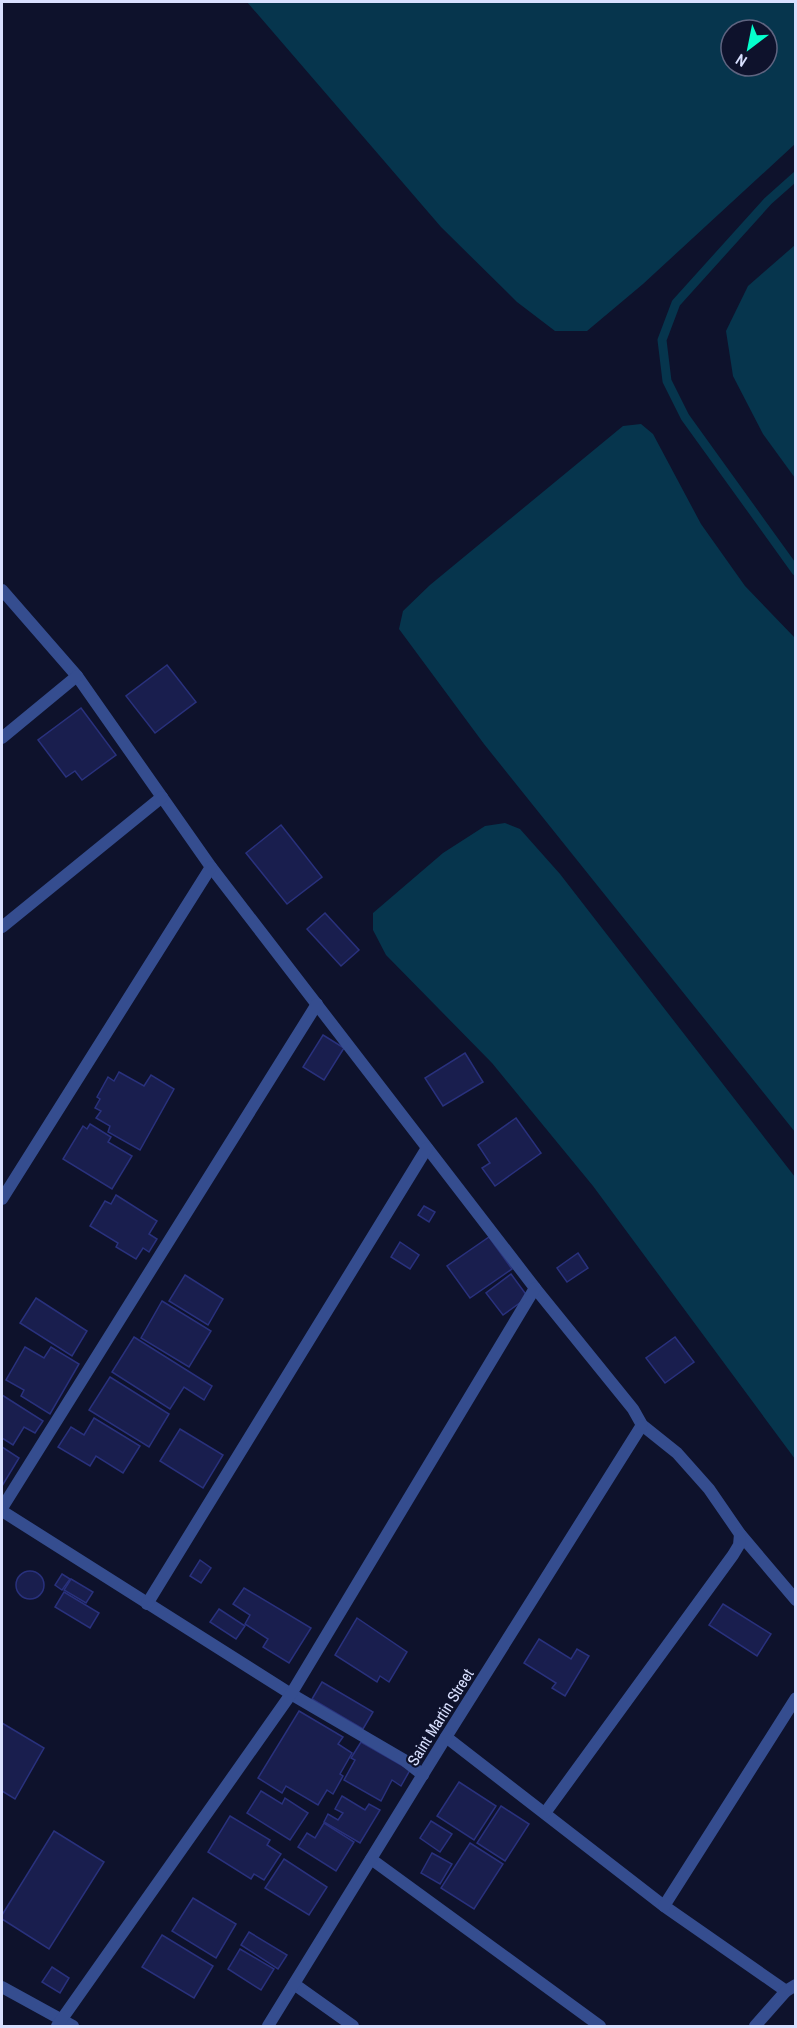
<svg xmlns="http://www.w3.org/2000/svg" width="797" height="2028" viewBox="0 0 797 2028" font-family="'Archivo Narrow',sans-serif">
<style>
.water{fill:#06354d;fill-rule:evenodd}
.lines{fill:none;stroke-linecap:round;stroke-linejoin:round}
.stream{stroke:#06354d;stroke-width:9}
.building{fill:#191e4e;stroke:#29317d;stroke-width:1.5}
.minor{stroke:#354d8f;stroke-width:12}
.labels{text-anchor:middle;dominant-baseline:central;stroke-width:4.5;stroke-linejoin:round;paint-order:stroke}
.street-label{font-size:16px;fill:#d9e0ff;stroke:#0e122c}
</style>
<rect width="100%" height="100%" fill="#0e122c"/>
<g class="water">
<path d="M 247,2 L 795,2 L 795,144 L 643,284 L 587,331 L 555,331 L 517,302 L 441,227 ZM 731,30 L 767,30 L 767,66 L 731,66 Z"/>
<polygon points="795,245 795,478 763,434 733,376 726,331 748,286"/>
<polygon points="641,424 653,434 701,524 745,586 795,638 795,1132 484,744 399,629 403,611 430,585 623,426"/>
<polygon points="505,823 520,829 560,874 795,1177 795,1459 593,1186 492,1063 386,955 373,930 373,913 443,853 485,826"/>
</g>
<g class="lines">
<polyline class="stream" points="796,176 768,201 676,303 662,340 667,381 685,417 796,571"/>
</g>
<g class="building">
<polygon points="167,665 196,702 155,733 126,696"/>
<polygon points="81,708 116,755 82,780 75,771 66,777 38,740"/>
<polygon points="281,825 322,877 287,904 246,853"/>
<polygon points="325,913 359,950 341,966 307,929"/>
<polygon points="323,1035 344,1048 324,1080 303,1067"/>
<polygon points="465,1053 483,1082 443,1106 425,1078"/>
<polygon points="119,1072 144,1086 151,1075 174,1089 140,1150 108,1132 110,1126 96,1118 101,1111 95,1108 100,1099 97,1097 108,1077 114,1081"/>
<polygon points="516,1118 541,1153 495,1186 482,1168 490,1163 478,1145"/>
<polygon points="90,1124 111,1137 108,1142 132,1156 112,1189 63,1159 83,1126 87,1129"/>
<polygon points="116,1195 157,1221 149,1234 157,1239 149,1252 143,1248 136,1259 116,1247 118,1243 90,1226 105,1201 111,1204"/>
<polygon points="424,1206 435,1212 429,1222 418,1215"/>
<polygon points="489,1237 512,1269 470,1298 447,1266"/>
<polygon points="400,1242 419,1255 410,1269 391,1257"/>
<polygon points="578,1253 588,1268 567,1282 557,1268"/>
<polygon points="511,1274 528,1297 503,1315 486,1293"/>
<polygon points="185,1275 223,1299 208,1325 169,1301"/>
<polygon points="36,1298 87,1331 72,1356 20,1323"/>
<polygon points="162,1301 211,1331 189,1367 141,1338"/>
<polygon points="134,1337 212,1386 204,1400 184,1387 170,1409 112,1372"/>
<polygon points="675,1337 694,1362 665,1383 646,1358"/>
<polygon points="25,1347 44,1358 51,1347 79,1364 50,1414 21,1396 24,1390 6,1380"/>
<polygon points="110,1377 169,1414 149,1447 89,1410"/>
<polygon points="2,1395 43,1421 35,1433 24,1427 13,1445 2,1438"/>
<polygon points="94,1418 140,1446 123,1473 96,1456 90,1466 58,1447 71,1427 84,1435"/>
<polygon points="180,1429 223,1455 203,1488 160,1461"/>
<polygon points="2,1447 19,1458 2,1486"/>
<polygon points="200,1560 211,1568 201,1583 190,1576"/>
<circle cx="30" cy="1585" r="14"/>
<polygon points="62,1574 70,1579 62,1590 55,1585"/>
<polygon points="71,1579 93,1592 86,1603 64,1590"/>
<polygon points="244,1588 311,1628 289,1663 263,1647 268,1639 245,1624 250,1615 233,1604"/>
<polygon points="64,1592 99,1613 90,1628 55,1607"/>
<polygon points="723,1604 771,1634 757,1656 709,1625"/>
<polygon points="219,1609 245,1626 236,1639 210,1622"/>
<polygon points="357,1618 407,1652 389,1682 380,1676 377,1682 335,1655"/>
<polygon points="539,1639 571,1659 577,1649 589,1656 565,1696 552,1688 556,1683 524,1663"/>
<polygon points="322,1682 373,1712 363,1729 312,1699"/>
<polygon points="299,1711 343,1737 338,1744 352,1753 340,1774 343,1776 333,1794 327,1790 318,1805 286,1786 282,1793 258,1778"/>
<polygon points="2,1723 44,1748 15,1799 2,1791"/>
<polygon points="361,1742 410,1770 401,1786 392,1780 381,1801 344,1780 355,1760 351,1758"/>
<polygon points="459,1782 496,1806 474,1840 437,1816"/>
<polygon points="261,1791 282,1804 285,1798 308,1813 290,1840 247,1813"/>
<polygon points="342,1796 365,1810 369,1804 380,1810 360,1843 324,1822 328,1814 338,1820 343,1813 335,1809"/>
<polygon points="501,1806 529,1824 505,1861 477,1843"/>
<polygon points="230,1816 270,1840 267,1845 281,1854 264,1880 254,1874 251,1879 208,1852"/>
<polygon points="431,1821 452,1834 440,1852 420,1838"/>
<polygon points="324,1823 354,1842 336,1871 298,1847 307,1833 315,1838"/>
<polygon points="54,1831 104,1862 49,1949 2,1919 2,1915"/>
<polygon points="470,1843 503,1864 474,1909 441,1888"/>
<polygon points="432,1853 452,1864 440,1884 421,1873"/>
<polygon points="284,1859 327,1887 309,1915 265,1888"/>
<polygon points="193,1898 236,1924 216,1958 172,1931"/>
<polygon points="249,1932 287,1955 278,1969 241,1945"/>
<polygon points="162,1935 213,1966 194,1998 142,1967"/>
<polygon points="240,1949 274,1969 261,1990 228,1969"/>
<polygon points="52,1967 69,1978 60,1993 42,1982"/>
</g>
<g class="lines">
<g class="minor">
<polyline points="2,590 77,676 211,867 535,1288 633,1409 642,1425 677,1453 709,1489 740,1534 796,1600"/>
<polyline points="2,738 77,676"/>
<polyline points="2,927 162,797"/>
<polyline points="2,1199 211,867"/>
<polyline points="2,1508 317,1004"/>
<polyline points="2,1511 291,1694 404,1760 423,1775"/>
<polyline points="147,1604 427,1148"/>
<polyline points="446,1737 664,1906 786,1991"/>
<polyline points="545,1813 733,1555 739,1545 740,1534"/>
<polyline points="371,1859 600,2026"/>
<polyline points="664,1906 796,1698"/>
<polyline points="294,1984 353,2026"/>
<polyline points="2,1987 73,2026"/>
<polyline points="57,2026 291,1694 535,1288"/>
<polyline points="268,2026 446,1737 642,1425"/>
<polyline points="755,2026 786,1991 796,1985"/>
</g>
</g>
<g class="labels">
<g class="street-label">
<text transform="translate(440 1717) rotate(-58)">Saint Martin Street</text>
</g>
</g>
<rect width="797" height="2028" fill="none" stroke="#d9e0ff" stroke-width="6"/>
<g transform="translate(749 48) rotate(212)"><circle r="28" fill="#0e122c" stroke="#5f6480" stroke-width="1.5"/>
<path d="M0-4.5L10 22L0 15L-10 22Z" fill="#05ffcd"/>
<text y="-9" font-size="16" font-weight="bold" text-anchor="middle" fill="#d9e0ff">N</text>
</g>
</svg>
